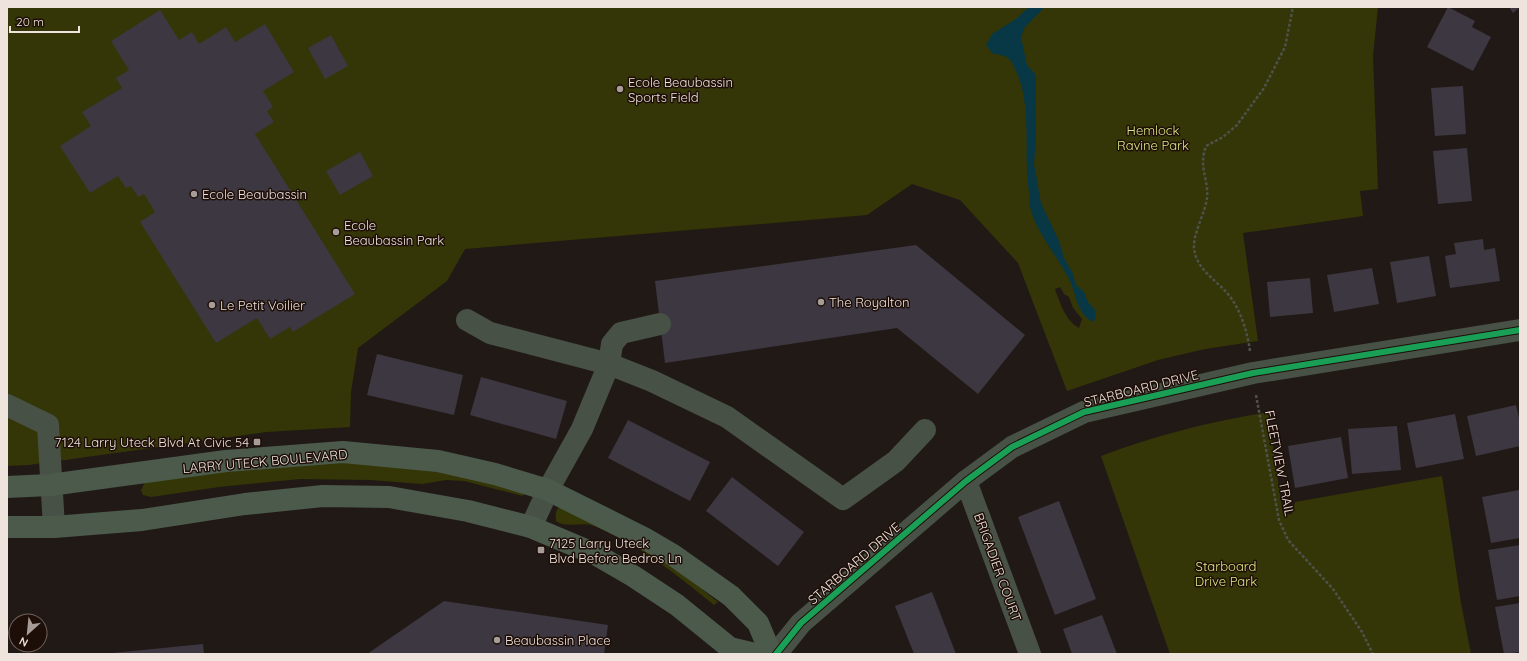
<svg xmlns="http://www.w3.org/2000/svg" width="1527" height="661" viewBox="0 0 1527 661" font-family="Quicksand,sans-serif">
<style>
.green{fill:#343607;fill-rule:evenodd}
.water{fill:#083845}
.building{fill:#3c3740}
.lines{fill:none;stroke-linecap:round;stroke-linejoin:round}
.path{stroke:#4e524a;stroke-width:2.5;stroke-dasharray:3 2;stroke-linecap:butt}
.minor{stroke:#475146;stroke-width:22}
.major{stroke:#4b5a4b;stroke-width:22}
.cycleway-casing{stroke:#1d0e07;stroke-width:8}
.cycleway{stroke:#1a9f57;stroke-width:6}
.poi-dot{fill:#a79c98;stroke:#1d0e07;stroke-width:1.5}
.labels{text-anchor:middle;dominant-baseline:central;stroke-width:3;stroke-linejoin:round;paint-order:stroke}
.poi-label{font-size:13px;fill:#efe3de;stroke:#1d0e07;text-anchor:start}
.park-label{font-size:13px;fill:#dee984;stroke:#1d0e07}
.street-label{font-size:13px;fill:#efe3de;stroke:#1d0e07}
</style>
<rect width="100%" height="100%" fill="#211915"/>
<g class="green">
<path d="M 7,7 L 1378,7 L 1373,56 L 1378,189 L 1360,191 L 1363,216 L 1243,233 L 1258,341 L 1205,349 L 1158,360 L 1067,391 L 1018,263 L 960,200 L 912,184 L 867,215 L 465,249 L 447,281 L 358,348 L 351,392 L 350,427 L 267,432 L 29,465 L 7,466 ZM 1060,287 L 1064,294 L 1069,297 L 1073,308 L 1082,319 L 1079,328 C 1066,321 1060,303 1055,289 Z"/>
<path d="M 1268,412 L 1283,515 L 1292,514 L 1295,502 L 1442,476 L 1461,603 L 1471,654 L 1170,654 L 1101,456 C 1156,435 1209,422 1268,412 Z"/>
<path d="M 304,461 C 343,462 381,463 420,468 C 455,473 490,483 524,493 L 523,496 L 464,481 L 446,480 L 422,484 L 370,480 L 300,479 L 219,487 L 151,497 L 143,495 L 141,490 L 145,482 Z"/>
<path d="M 562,505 L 669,563 L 718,602 L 714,605 C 677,575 639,544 594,526 C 582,521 567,529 556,521 C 555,513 556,509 562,505 Z"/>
</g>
<path class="water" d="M 1029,7 L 1045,7 L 1025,27 L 1021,37 L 1027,65 L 1036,75 L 1036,140 L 1034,164 L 1041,203 L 1059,241 L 1064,258 L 1073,274 L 1076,285 L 1084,292 L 1088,302 L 1095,310 L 1096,315 L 1094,322 C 1077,316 1076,292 1069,279 C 1056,254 1037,234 1030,207 C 1029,202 1030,197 1029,192 C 1023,152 1033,105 1015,69 C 1013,65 1012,61 1009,59 C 1004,54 997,55 992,53 L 986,45 L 992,34 L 1016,19 Z"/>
<g class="building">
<polygon points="1448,7 1475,21 1472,27 1491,37 1473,71 1427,47"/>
<polygon points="1509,7 1520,7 1513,13"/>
<polygon points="160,10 179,40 192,32 199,44 226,27 235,42 265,24 294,72 263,91 273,107 267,111 274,122 255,134 355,294 293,332 290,327 270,339 257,318 216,343 140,222 155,212 144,194 138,197 131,186 126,188 118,176 90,193 60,146 91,126 82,112 122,88 116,78 129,70 111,41"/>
<polygon points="331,35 348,66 325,79 308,48"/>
<polygon points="1463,86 1466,134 1435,136 1431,88"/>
<polygon points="1467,148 1472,201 1438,204 1433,151"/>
<polygon points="360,152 373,176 340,195 326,171"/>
<polygon points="1483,239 1484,250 1495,248 1500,281 1450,288 1445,256 1456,254 1454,243"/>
<polygon points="916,245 1025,335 978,394 897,328 665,363 655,281"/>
<polygon points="1429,256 1436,296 1397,303 1390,262"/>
<polygon points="1372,268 1379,304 1334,312 1327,275"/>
<polygon points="1310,278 1313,313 1270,317 1267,282"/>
<polygon points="377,354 463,375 454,415 367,395"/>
<polygon points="481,377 567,401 556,439 470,415"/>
<polygon points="1516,405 1520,422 1520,446 1476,456 1467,416"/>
<polygon points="1455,414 1464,459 1416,468 1407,423"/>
<polygon points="628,420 710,462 690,501 608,458"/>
<polygon points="1397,426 1401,470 1352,474 1348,429"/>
<polygon points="1341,437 1348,478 1295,488 1288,446"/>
<polygon points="732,477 804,532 778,566 706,511"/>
<polygon points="1519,490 1520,538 1491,543 1482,497"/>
<polygon points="1059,501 1096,599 1055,615 1018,517"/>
<polygon points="1520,545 1520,596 1497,600 1488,550"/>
<polygon points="932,592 956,654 914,654 895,606"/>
<polygon points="444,601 608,625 604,654 367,654"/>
<polygon points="1520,603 1520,652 1504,654 1495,607"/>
<polygon points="1102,615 1117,654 1072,654 1063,629"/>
<polygon points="203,644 204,654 112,654 112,653"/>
</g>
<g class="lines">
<g class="path">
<path d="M 1250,351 C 1247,331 1241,310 1228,294 C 1216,280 1196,269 1194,248 C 1193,234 1205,213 1207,198 C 1209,179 1198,168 1206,146 L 1223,137 L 1237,125 L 1264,88 L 1285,47 L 1293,7"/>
<polyline points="1256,395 1279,520 1288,540 1333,589 1362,632 1373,654"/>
</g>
<g class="minor">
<polyline points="467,320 490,333 609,364 652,381 727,417 843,499 896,461 925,430"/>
<polyline points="7,405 48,425 54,527"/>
<polyline points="966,481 1030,654"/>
<polyline points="531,527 548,490 582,429 609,364 612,344 621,333 660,324"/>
<polyline points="776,654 801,623 966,481 1012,447 1084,412 1253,373 1520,330"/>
</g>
<g class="major">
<polyline points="7,487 50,485 226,461 343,452 438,461 495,474 548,490 644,538 673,555 731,596 758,623 771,654"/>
<polyline points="7,527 54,527 142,520 245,504 323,496 389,497 468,511 531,527 595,554 633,576 677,605 730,648 755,654"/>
</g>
<g class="cycleway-casing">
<polyline id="cycleway" points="776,654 801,623 966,481 1012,447 1084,412 1253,373 1520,330"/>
</g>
<use href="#cycleway" class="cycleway"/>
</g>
<g class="poi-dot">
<circle cx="620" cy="89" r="4"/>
<circle cx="194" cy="194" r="4"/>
<circle cx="336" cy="232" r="4"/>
<circle cx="821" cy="302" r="4"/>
<circle cx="212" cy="305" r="4"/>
<rect x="253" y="438" width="8" height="8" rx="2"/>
<rect x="537" y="546" width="8" height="8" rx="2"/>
<circle cx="497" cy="640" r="4"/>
</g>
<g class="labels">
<g class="poi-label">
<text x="628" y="82">Ecole Beaubassin<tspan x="628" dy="15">Sports Field</tspan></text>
<text x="202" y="194">Ecole Beaubassin</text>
<text x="344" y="225">Ecole<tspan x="344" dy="15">Beaubassin Park</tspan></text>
<text x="829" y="302">The Royalton</text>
<text x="220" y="305">Le Petit Voilier</text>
<text x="249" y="442" text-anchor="end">7124 Larry Uteck Blvd At Civic 54</text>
<text x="549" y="543">7125 Larry Uteck<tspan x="549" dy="15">Blvd Before Bedros Ln</tspan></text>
<text x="505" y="640">Beaubassin Place</text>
</g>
<g class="park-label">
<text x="1153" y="130">Hemlock<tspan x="1153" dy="15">Ravine Park</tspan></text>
<text x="1226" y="566">Starboard<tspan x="1226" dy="15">Drive Park</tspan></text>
</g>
<g class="street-label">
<text transform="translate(1141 388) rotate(-14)">STARBOARD DRIVE</text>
<text transform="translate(265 461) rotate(-5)">LARRY UTECK BOULEVARD</text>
<text transform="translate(1280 463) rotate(79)">FLEETVIEW TRAIL</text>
<text transform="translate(854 563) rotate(-41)">STARBOARD DRIVE</text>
<text transform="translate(998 567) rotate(70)">BRIGADIER COURT</text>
</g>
</g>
<rect width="1527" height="661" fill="none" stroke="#efe3de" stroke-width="16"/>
<g transform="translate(28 633) rotate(207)"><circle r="19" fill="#1d0e07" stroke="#71635d"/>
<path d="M0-3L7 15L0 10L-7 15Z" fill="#a79c98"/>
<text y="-6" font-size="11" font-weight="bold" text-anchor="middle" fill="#efe3de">N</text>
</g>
<path d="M10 26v6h69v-6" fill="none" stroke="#efe3de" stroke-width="2"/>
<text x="16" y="26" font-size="12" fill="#efe3de" stroke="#1d0e07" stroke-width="3" paint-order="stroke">20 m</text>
</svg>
